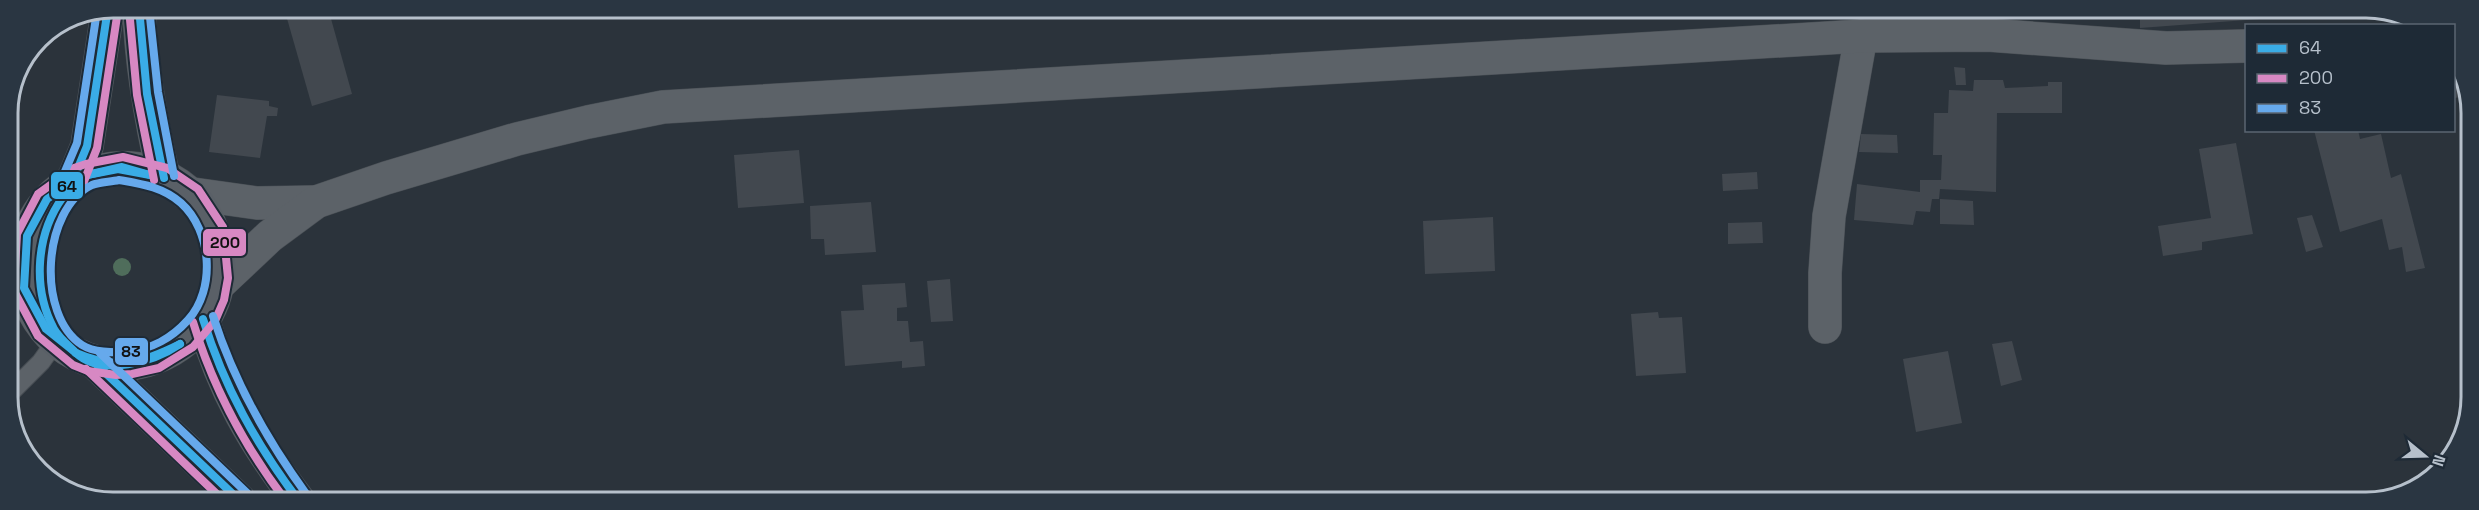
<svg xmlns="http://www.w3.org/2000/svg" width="2479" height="510" viewBox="0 0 2479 510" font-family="'Space Grotesk',sans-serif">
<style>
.building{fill:#42484f}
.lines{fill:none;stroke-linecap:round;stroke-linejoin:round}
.service-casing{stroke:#494f55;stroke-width:20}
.minor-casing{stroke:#494f55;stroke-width:34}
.tertiary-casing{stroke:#494f55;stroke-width:34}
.secondary-casing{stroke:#494f55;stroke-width:34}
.service{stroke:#5c6268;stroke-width:18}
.minor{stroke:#5c6268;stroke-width:33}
.tertiary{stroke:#5c6268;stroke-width:33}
.secondary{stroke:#5a6067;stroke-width:33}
.bus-1-casing{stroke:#1e2a36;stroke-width:12}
.bus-2-casing{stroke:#1e2a36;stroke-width:12}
.bus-3-casing{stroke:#1e2a36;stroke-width:12}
.bus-1{stroke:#3aace6;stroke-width:8}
.bus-2{stroke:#d788c3;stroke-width:8}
.bus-3{stroke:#66a9ec;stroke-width:8}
.tree{fill:#4f6d5b}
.rim{fill:none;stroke:#b6c0cb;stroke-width:3}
.line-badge{stroke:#1e2a36;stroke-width:2}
.pale-badge-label{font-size:16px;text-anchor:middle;font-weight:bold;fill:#111}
</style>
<rect width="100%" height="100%" fill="#2b333b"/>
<g class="building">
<polygon points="284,8 328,8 352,94 312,106"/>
<polygon points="2119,9 2259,9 2260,19 2140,28 2140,18 2118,18"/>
<polygon points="1954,67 1965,68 1966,85 1956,85"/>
<polygon points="2463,79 2469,96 2454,98 2454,81"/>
<polygon points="1974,80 2003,80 2005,88 2048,86 2048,82 2062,82 2062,113 1997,113 1996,192 1940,189 1939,199 1932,199 1930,212 1916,211 1913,225 1854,220 1857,184 1920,192 1920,180 1941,180 1942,155 1933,155 1934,113 1948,113 1949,90 1973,91"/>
<polygon points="217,95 269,101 269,106 278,108 277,116 267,116 260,158 209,152"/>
<polygon points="2314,130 2358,130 2360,139 2381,134 2391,178 2401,174 2425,268 2406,272 2402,247 2389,250 2382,219 2340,232"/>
<polygon points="1861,134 1897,135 1898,153 1859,152"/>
<polygon points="2236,143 2253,234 2202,242 2202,250 2163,256 2158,226 2211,218 2199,149"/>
<polygon points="799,150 804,203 738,208 734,155"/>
<polygon points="1757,172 1758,189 1723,191 1722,174"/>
<polygon points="1940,199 1973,201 1974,225 1940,224"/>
<polygon points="871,202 876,252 825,255 824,239 811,239 810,206"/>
<polygon points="2312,215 2323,247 2306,252 2297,218"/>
<polygon points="1493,217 1495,271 1425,274 1423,221"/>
<polygon points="1762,222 1763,243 1728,244 1728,223"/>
<polygon points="950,279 953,321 931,322 927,281"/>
<polygon points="905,283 907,307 897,308 897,321 908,321 910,342 923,341 925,366 902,368 902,361 845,366 841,311 864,310 862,285"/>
<polygon points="1658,312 1659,318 1682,317 1686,373 1636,376 1631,314"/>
<polygon points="2012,341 2022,380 2001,386 1992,344"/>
<polygon points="1948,351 1962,423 1916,432 1903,359"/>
</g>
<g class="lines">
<g class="service-casing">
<polyline id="service" points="9,394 41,362 56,341"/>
</g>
<g class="minor-casing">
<polyline id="minor" points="1825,327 1825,273 1829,216 1861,36"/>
</g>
<g class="tertiary-casing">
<g id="tertiary">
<polyline points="186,193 257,203 316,202"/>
<polyline points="217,286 270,236 316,202 386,178 517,139 588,122 663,107 1861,36 1988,35 2166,48 2246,46"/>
</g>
</g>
<g class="secondary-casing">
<g id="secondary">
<path d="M 139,8 C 141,66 151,122 164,178"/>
<polyline points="73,180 87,146 108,8"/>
<path d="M 9,280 L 24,288 C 66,421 246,364 215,240 C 185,123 6,155 24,288"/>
<path d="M 203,319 C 223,390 254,443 299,501"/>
<polyline points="93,361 240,501"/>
</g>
</g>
<use href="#service" class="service"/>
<use href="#minor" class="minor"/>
<use href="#tertiary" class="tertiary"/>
<use href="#secondary" class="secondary"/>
<g class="bus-1-casing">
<g id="bus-1">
<polyline points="139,8 147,94 164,178"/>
<polyline points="87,175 122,167 150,175"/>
<polyline points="87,175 118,169 150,175"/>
<polyline points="73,180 87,146 108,8"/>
<path d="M 203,319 C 224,387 256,444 299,501"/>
<path d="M 76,353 C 117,371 142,363 180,344"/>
<path d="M 76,353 C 102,377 154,362 180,344"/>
<polyline points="76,353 46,329 24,288 27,236 47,199 80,177 87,175"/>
<path d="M 76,353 C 69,346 59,338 54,329 C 32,288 36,234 63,197 C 68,188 79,182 87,175"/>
<polyline points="93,361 240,501"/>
</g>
</g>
<g class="bus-2-casing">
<g id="bus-2">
<polyline points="129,9 137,95 154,180"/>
<polyline points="83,184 97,148 118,10"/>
<polyline points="14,287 17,234 38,194 74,168 86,164 123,157 167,168 198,189 223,227 228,278 224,300 215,321 193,347 159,368 132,374 116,375 88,371 73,365 38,336 15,293"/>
<path d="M 193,322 C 213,388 244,446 286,501"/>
<polyline points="86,369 224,501"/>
</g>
</g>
<g class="bus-3-casing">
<g id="bus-3">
<polyline points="149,8 158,92 174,176"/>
<polyline points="63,176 77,143 97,11"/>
<path d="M 119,180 C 142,184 163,187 181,203 C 212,231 216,289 188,320 C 171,339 152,349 126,352 C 113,353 93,352 82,345 C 36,315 42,209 92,185 C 99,182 110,182 119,180 Z"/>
<path d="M 213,316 C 234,382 266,439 307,495"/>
<polyline points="100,353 247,493"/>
</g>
</g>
<use href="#bus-1" class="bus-1"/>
<use href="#bus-2" class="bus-2"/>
<use href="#bus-3" class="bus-3"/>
</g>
<circle class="tree" cx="122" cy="267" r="9"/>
<path d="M0 0H2479V510H0ZM113 18H2366A95 95 0 0 1 2461 113V397A95 95 0 0 1 2366 492H113A95 95 0 0 1 18 397V113A95 95 0 0 1 113 18Z" fill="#2a3642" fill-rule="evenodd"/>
<path class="rim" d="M113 18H2366A95 95 0 0 1 2461 113V397A95 95 0 0 1 2366 492H113A95 95 0 0 1 18 397V113A95 95 0 0 1 113 18Z"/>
<g class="line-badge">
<rect x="50" y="171" width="34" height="29" rx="6" fill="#3aace6"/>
<rect x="202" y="228" width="45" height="29" rx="6" fill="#d788c3"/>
<rect x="114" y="337" width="35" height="29" rx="6" fill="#66a9ec"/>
</g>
<g class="pale-badge-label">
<text x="67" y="192">64</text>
<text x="225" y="248">200</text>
<text x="131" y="357">83</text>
</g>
<rect x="2245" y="24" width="210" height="108" fill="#1e2a36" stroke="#5b6672" stroke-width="1.5"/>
<rect x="2257" y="44" width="30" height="9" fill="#3aace6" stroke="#5b6672" stroke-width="1.5"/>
<text x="2299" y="54" font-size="18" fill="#b6c0cb">64</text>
<rect x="2257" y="74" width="30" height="9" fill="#d788c3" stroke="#5b6672" stroke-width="1.5"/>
<text x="2299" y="84" font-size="18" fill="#b6c0cb">200</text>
<rect x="2257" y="104" width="30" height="9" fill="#66a9ec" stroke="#5b6672" stroke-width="1.5"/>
<text x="2299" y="114" font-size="18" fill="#b6c0cb">83</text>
<g transform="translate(2425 456) rotate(109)" stroke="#1e2a36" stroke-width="4.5" paint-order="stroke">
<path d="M0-4.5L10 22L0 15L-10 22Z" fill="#b6c0cb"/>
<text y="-9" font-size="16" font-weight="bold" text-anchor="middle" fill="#b6c0cb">N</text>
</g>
</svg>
